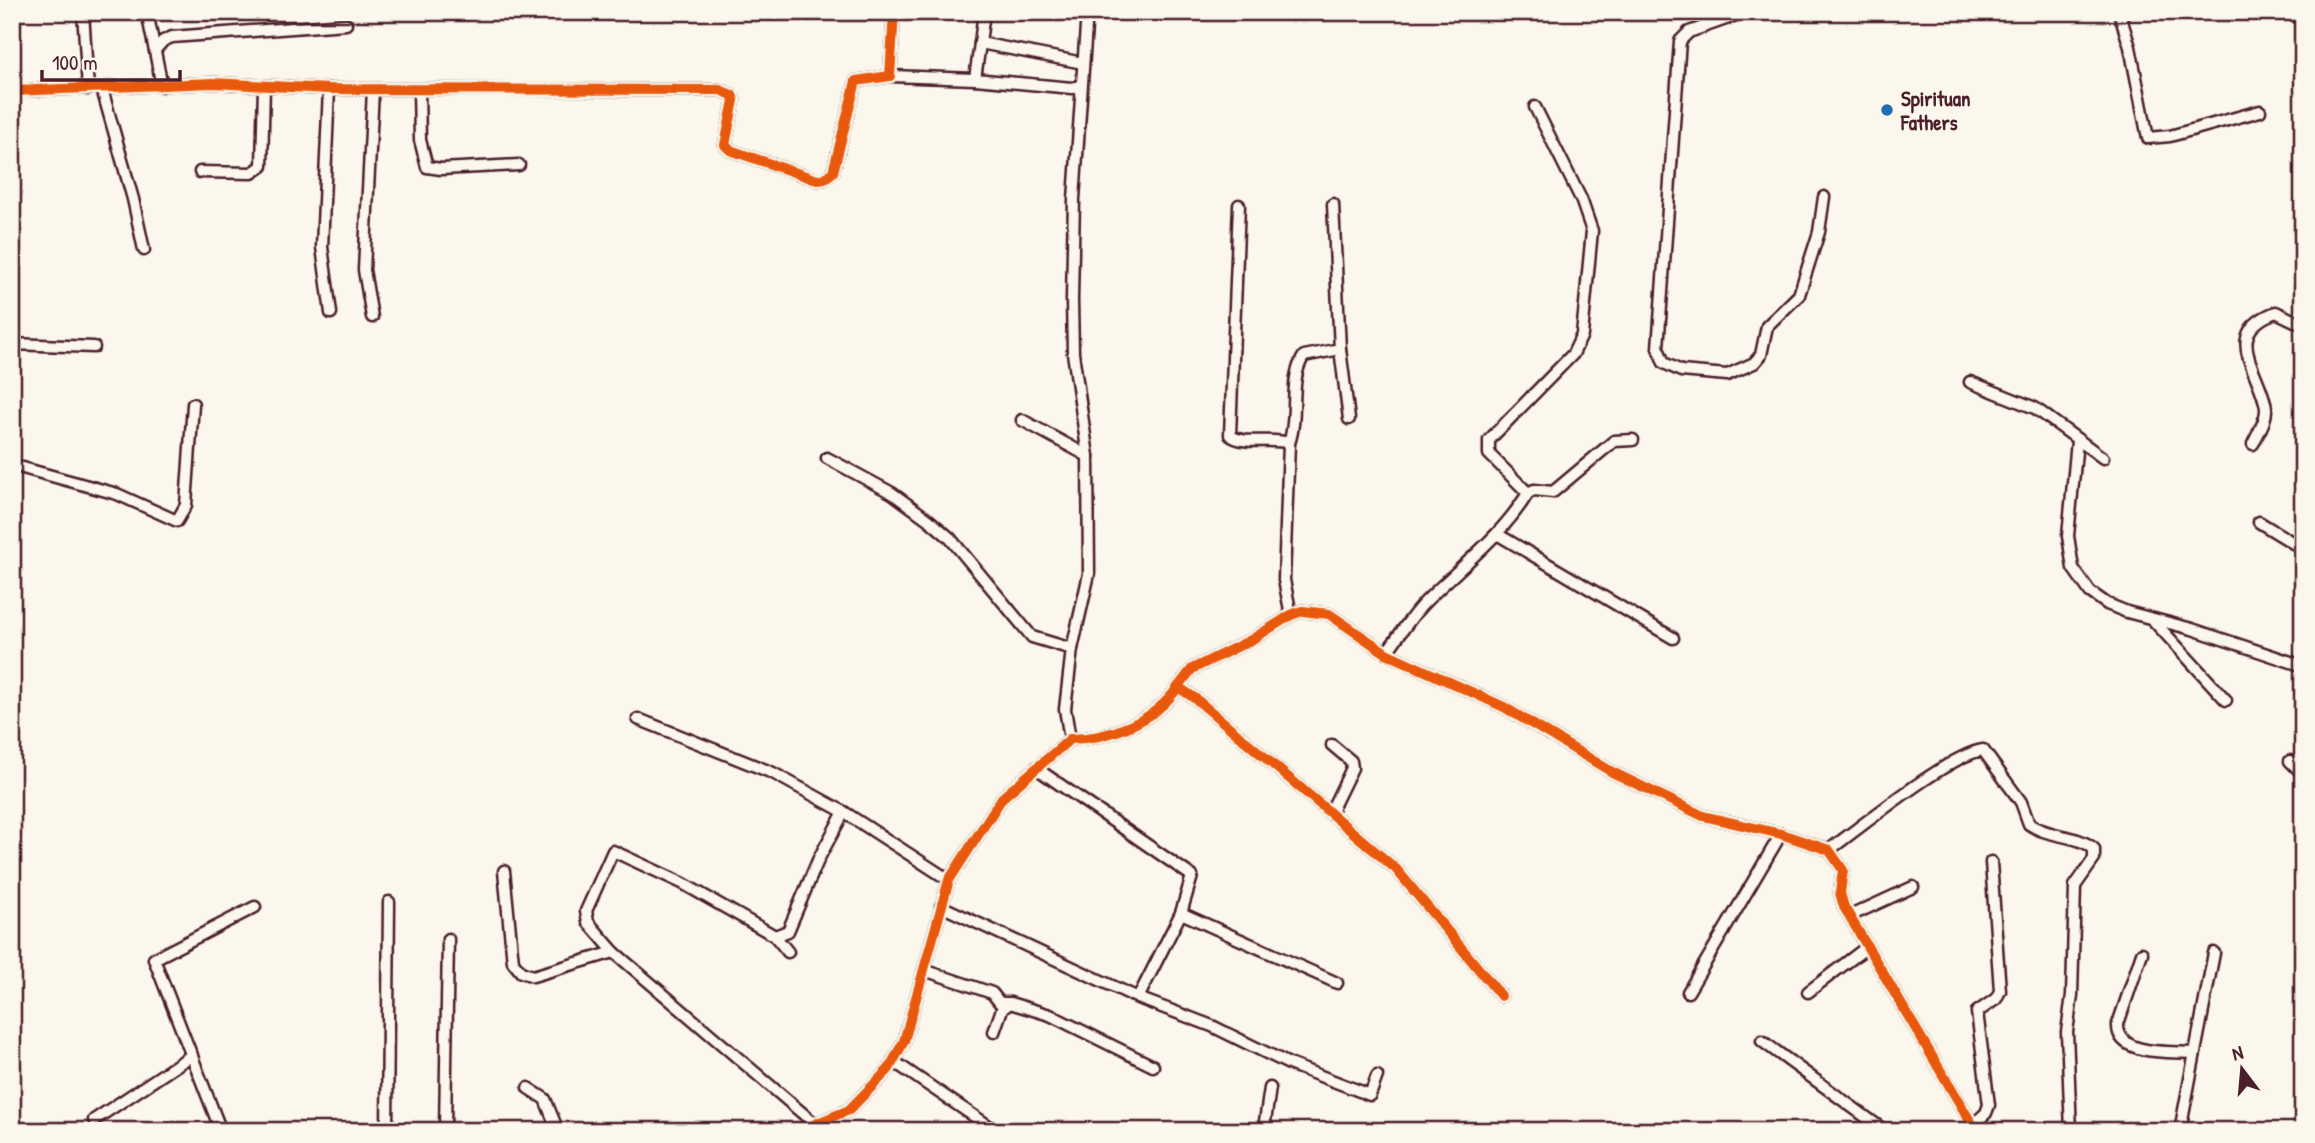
<svg xmlns="http://www.w3.org/2000/svg" width="2315" height="1143" viewBox="0 0 2315 1143" font-family="'Patrick Hand',sans-serif">
<style>
.lines{fill:none;stroke-linecap:round;stroke-linejoin:round}
.minor-casing{stroke:#4a1f2b;stroke-width:15}
.minor{stroke:#fbf7ec;stroke-width:10}
.cycleway-casing{stroke:#fbf7ec;stroke-width:15}
.cycleway{stroke:#e8590c;stroke-width:10}
.poi-dot{fill:#1f6fb2;stroke:#fbf7ec;stroke-width:2.5}
.labels{text-anchor:middle;dominant-baseline:central;stroke-width:5;stroke-linejoin:round;paint-order:stroke}
.poi-label{font-size:21px;font-weight:bold;fill:#4a1f2b;stroke:#fbf7ec;text-anchor:start}
</style>
<rect width="100%" height="100%" fill="#fbf7ec"/>
<filter id="ink" filterUnits="userSpaceOnUse"><feTurbulence type="fractalNoise" baseFrequency=".0143" numOctaves="2"/><feDisplacementMap in="SourceGraphic" scale="14" xChannelSelector="R" yChannelSelector="G"/><feConvolveMatrix kernelMatrix="1 2 1 2 8 2 1 2 1" color-interpolation-filters="sRGB"/></filter>
<g filter="url(#ink)">
<g class="lines">
<g class="minor-casing">
<g id="minor">
<polyline points="83,12 88,89"/>
<polyline points="147,12 162,86"/>
<polyline points="984,12 980,43 1083,63"/>
<polyline points="1746,12 1689,32 1680,41 1658,348 1664,363 1681,371 1727,375 1754,363 1761,355 1767,326 1799,295 1819,232 1824,197"/>
<polyline points="2119,12 2130,47 2148,138 2170,136 2260,111"/>
<polyline points="155,50 163,41 172,37 346,24"/>
<polyline points="890,76 975,79 1072,88 1081,86"/>
<polyline points="975,79 980,43"/>
<polyline points="102,89 133,199 144,250"/>
<polyline points="329,89 322,247 331,313"/>
<polyline points="419,90 420,140 427,167 441,169 519,165"/>
<polyline points="12,91 213,83 329,89 720,90 732,95 734,100 725,145 730,150 817,180 824,179 833,172 856,81 890,76 894,12"/>
<polyline points="200,172 252,173 262,166 264,86"/>
<path d="M 1239,205 L 1230,435 C 1243,446 1272,437 1289,443"/>
<polyline points="372,317 364,270 373,90"/>
<polyline points="12,344 94,347"/>
<polyline points="1340,349 1349,419"/>
<polyline points="1970,382 2035,408 2103,458"/>
<polyline points="1022,420 1088,456"/>
<polyline points="2077,441 2068,536 2073,568 2090,592 2107,604 2127,612 2192,629 2303,666"/>
<path d="M 2253,444 C 2258,433 2267,420 2266,408 C 2261,372 2219,333 2276,312 L 2303,325"/>
<polyline points="827,458 892,493 929,520 950,538 1032,637 1072,649"/>
<polyline points="12,465 117,494 177,521 186,505 193,404"/>
<polyline points="1528,493 1534,490 1553,492 1614,441 1633,440"/>
<polyline points="2259,522 2303,549"/>
<polyline points="1497,534 1673,638"/>
<path d="M 1291,615 L 1284,580 L 1289,443 C 1299,416 1288,379 1304,356 L 1340,349 L 1333,204"/>
<polyline points="2152,619 2226,700"/>
<path d="M 1386,653 C 1399,636 1411,616 1426,601 C 1461,566 1502,536 1528,493 L 1489,454 L 1489,440 L 1573,354 L 1582,335 L 1592,231 L 1581,199 L 1535,107"/>
<polyline points="1178,687 1192,669 1251,640 1291,615 1302,611 1329,614 1386,653 1504,707 1612,772 1703,816 1781,834 1829,850 1843,870 1840,893 1844,907 1976,1131"/>
<polyline points="638,719 773,773 844,812 949,880"/>
<polyline points="1070,739 1065,709 1072,649 1089,574 1088,456 1073,353 1072,300 1074,199 1087,12"/>
<polyline points="2290,761 2303,774"/>
<polyline points="1036,768 1192,876 1181,913 1138,998"/>
<polyline points="1330,813 1352,768 1351,761 1332,745"/>
<path d="M 1829,850 C 1861,827 1948,755 1983,750 L 2021,802 L 2029,824 C 2049,838 2078,834 2094,849 L 2094,859 L 2075,886 L 2072,995 L 2067,1032 L 2071,1131"/>
<polyline points="504,871 513,962 521,972 533,976 614,952"/>
<polyline points="941,906 1138,998 1212,1026 1289,1064 1370,1095 1377,1076"/>
<polyline points="1181,913 1337,983"/>
<polyline points="1850,916 1913,887"/>
<polyline points="775,936 788,952"/>
<path d="M 2142,953 L 2118,1024 C 2116,1057 2172,1051 2195,1053"/>
<polyline points="924,970 992,993 1000,1003 1010,1003 1002,1009 994,1032"/>
<polyline points="1688,992 1781,834"/>
<polyline points="1808,992 1867,947"/>
<polyline points="1010,1003 1050,1015 1153,1066"/>
<polyline points="1762,1041 1885,1131"/>
<polyline points="893,1061 996,1131"/>
<polyline points="528,1088 545,1099 558,1131"/>
<polyline points="1270,1088 1264,1128 1272,1131"/>
<polyline points="94,1120 192,1055"/>
<polyline points="1973,1125 1986,1113 1989,1105 1977,1012 1996,999 2000,991 1991,862"/>
<polyline points="221,1131 154,959 255,907"/>
<polyline points="387,1131 389,902"/>
<polyline points="445,1131 448,939"/>
<path d="M 808,1131 L 815,1124 L 849,1110 L 889,1069 L 904,1041 L 949,880 L 1002,798 L 1070,739 C 1110,739 1155,721 1178,687 L 1196,699 L 1396,869 L 1501,996"/>
<polyline points="819,1131 815,1124 614,952 588,922 586,911 613,851 682,883 775,936 788,931 819,858 844,812"/>
<polyline points="2180,1131 2214,953"/>
</g>
</g>
<use href="#minor" class="minor"/>
<g class="cycleway-casing">
<g id="cycleway">
<polyline points="12,91 213,83 329,89 720,90 732,95 734,100 725,145 730,150 817,180 824,179 833,172 856,81 890,76 894,12"/>
<polyline points="1178,687 1192,669 1251,640 1291,615 1302,611 1329,614 1386,653 1504,707 1612,772 1703,816 1781,834 1829,850 1843,870 1840,893 1844,907 1976,1131"/>
<path d="M 808,1131 L 815,1124 L 849,1110 L 889,1069 L 904,1041 L 949,880 L 1002,798 L 1070,739 C 1110,739 1155,721 1178,687 L 1196,699 L 1396,869 L 1501,996"/>
</g>
</g>
<use href="#cycleway" class="cycleway"/>
</g>
</g>
<circle class="poi-dot" cx="1887" cy="110" r="7"/>
<g class="labels">
<g class="poi-label">
<text x="1901" y="98">Spirituan<tspan x="1901" dy="24">Fathers</tspan></text>
</g>
</g>
<rect width="2315" height="1143" fill="none" stroke="#fbf7ec" stroke-width="42"/>
<rect x="21" y="21" width="2273" height="1101" fill="none" stroke="#4a1f2b" stroke-width="2.5" filter="url(#ink)"/>
<g transform="translate(2242 1069) rotate(344)" stroke="#fbf7ec" stroke-width="5" paint-order="stroke">
<path d="M0-5L12 26L0 18L-12 26Z" fill="#4a1f2b"/>
<text y="-10" font-size="19" font-weight="bold" text-anchor="middle" fill="#4a1f2b">N</text>
</g>
<path d="M42 70v10h138v-10" fill="none" stroke="#4a1f2b" stroke-width="3.5"/>
<text x="52" y="70" font-size="21" fill="#4a1f2b" stroke="#fbf7ec" stroke-width="5" paint-order="stroke">100 m</text>
</svg>
